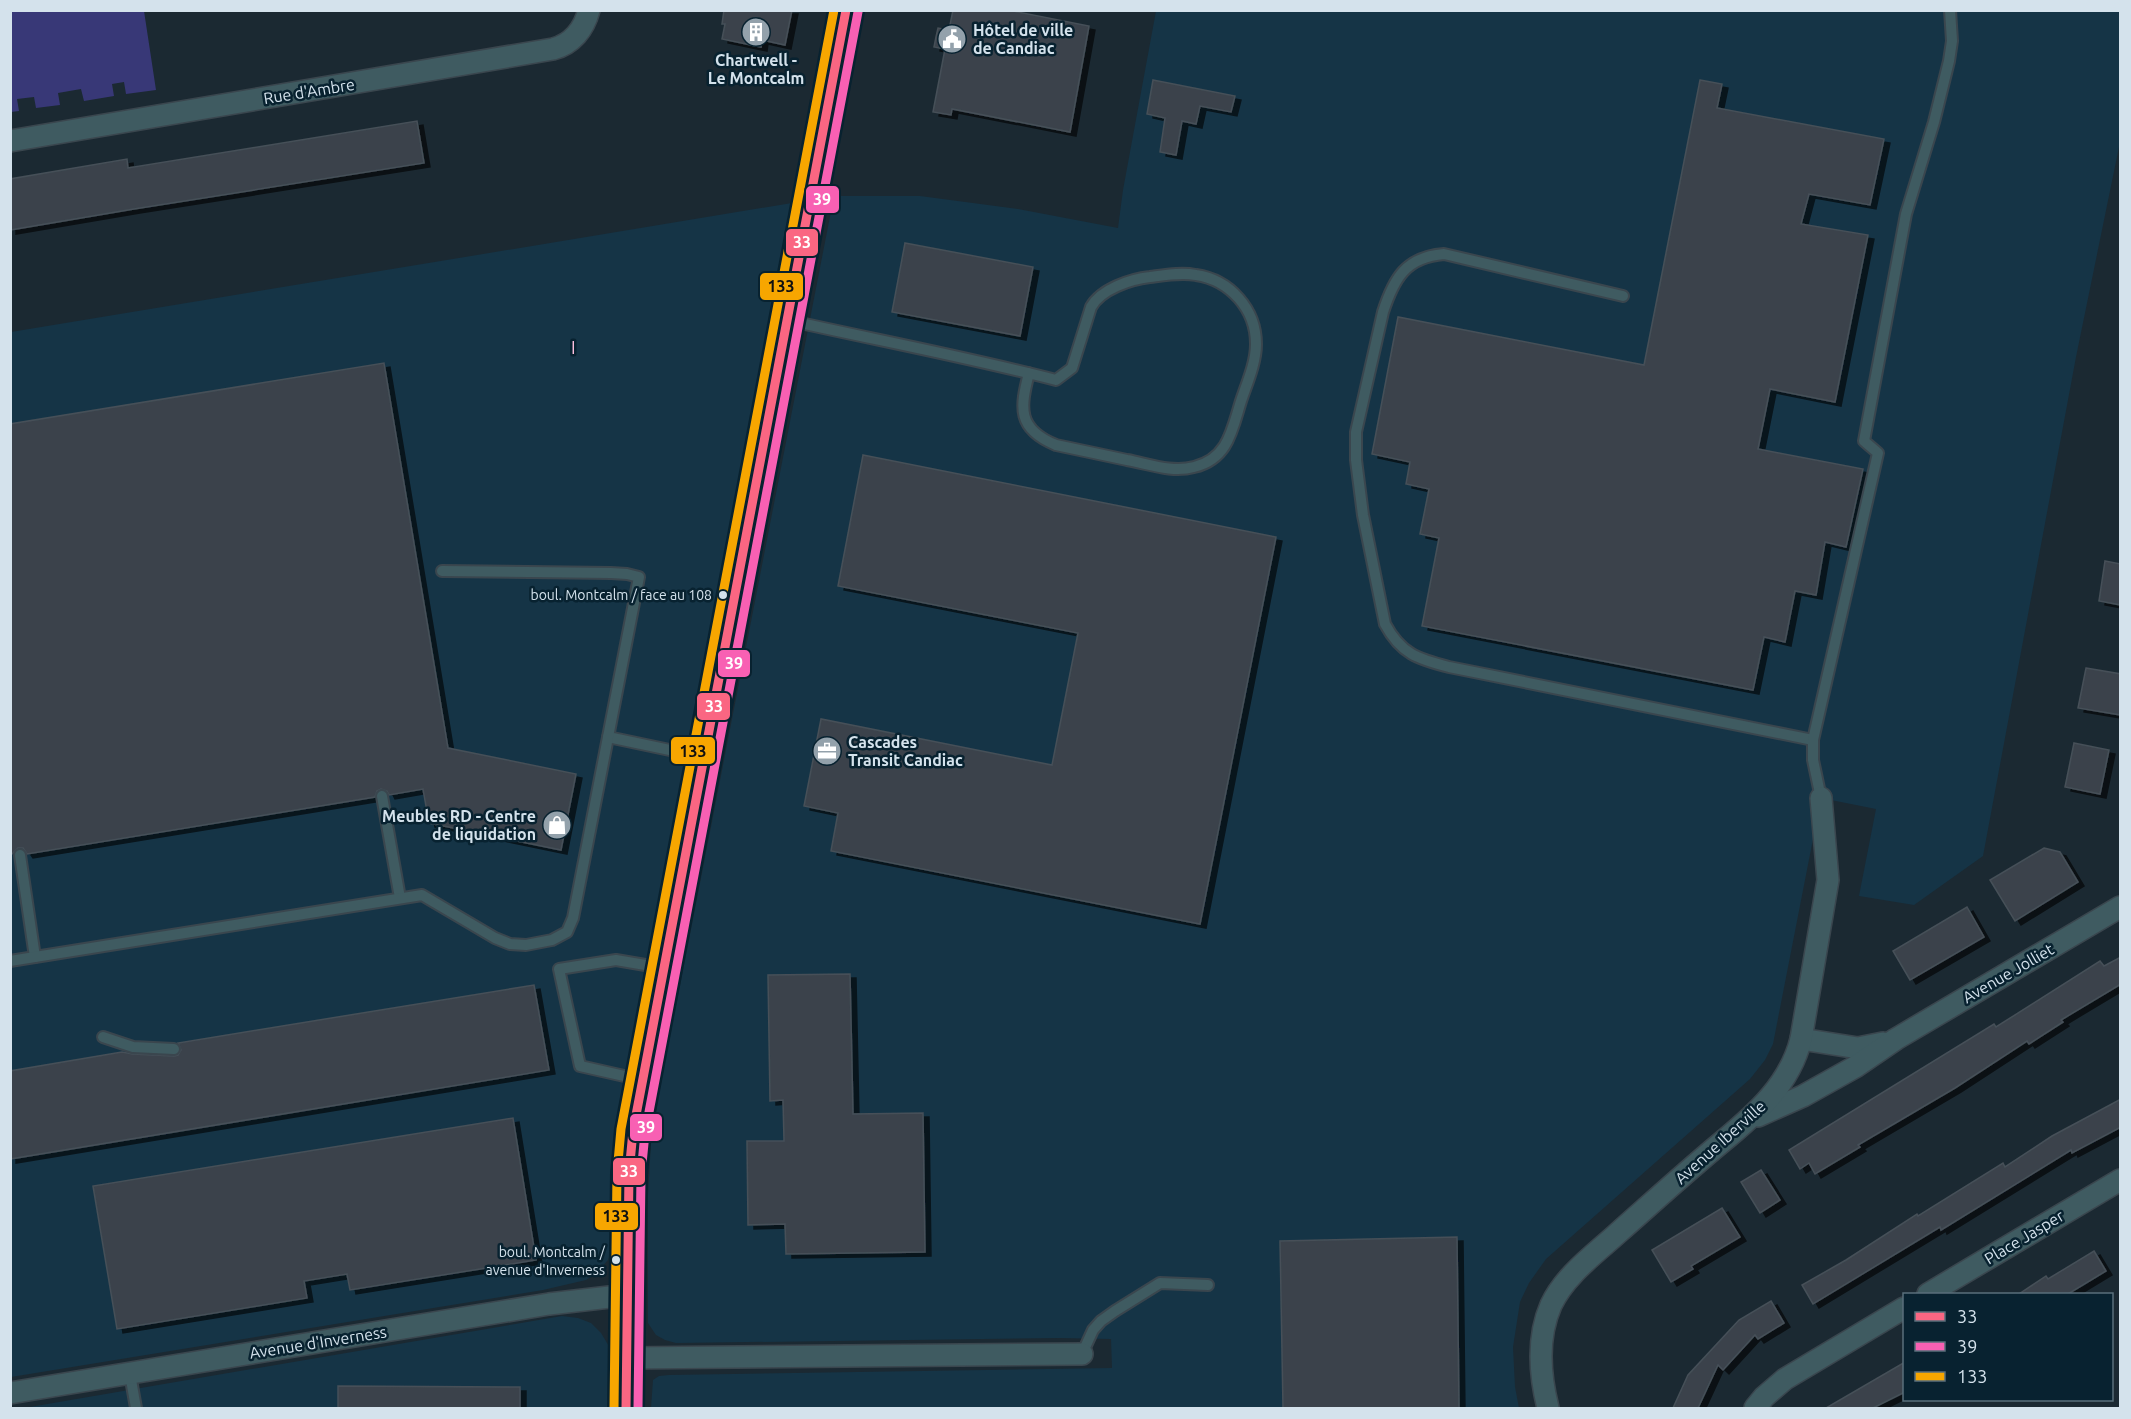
<svg xmlns="http://www.w3.org/2000/svg" width="2131" height="1419" viewBox="0 0 2131 1419" font-family="Ubuntu,sans-serif">
<style>
.built{fill:#153446}
.green{fill:#383877}
.building{fill:#3a434c;stroke:#465058;stroke-width:1.5;filter:url(#shadow)}
.lines{fill:none;stroke-linecap:round;stroke-linejoin:round}
.service-casing{stroke:#3a464e;stroke-width:14}
.minor-casing{stroke:#3a464e;stroke-width:24}
.tertiary-casing{stroke:#3a464e;stroke-width:30}
.service{stroke:#3f5b61;stroke-width:10}
.minor{stroke:#3f5b61;stroke-width:21}
.tertiary{stroke:#3f5b61;stroke-width:27}
.bus-1-casing{stroke:#082230;stroke-width:14}
.bus-2-casing{stroke:#082230;stroke-width:14}
.bus-3-casing{stroke:#082230;stroke-width:14}
.bus-1{stroke:#fa6682;stroke-width:9}
.bus-2{stroke:#f860b3;stroke-width:9}
.bus-3{stroke:#f7a600;stroke-width:9}
.bus-dot{fill:#d4e2ec;stroke:#082230;stroke-width:2}
.labels{text-anchor:middle;dominant-baseline:central;stroke-width:5;stroke-linejoin:round;paint-order:stroke}
.bus-label{font-size:14px;fill:#d4e2ec;stroke:#082230;text-anchor:end}
.poi-label{font-size:16px;font-weight:bold;fill:#d4e2ec;stroke:#082230;text-anchor:start}
.street-label{font-size:16px;fill:#d4e2ec;stroke:#082230}
.neighbourhood-label{font-size:18px;letter-spacing:1.5px;fill:#fbbedd;stroke:#082230}
.line-badge{stroke:#082230;stroke-width:2}
.badge-label{font-size:16px;text-anchor:middle;font-weight:bold;fill:#fff}
.pale-badge-label{font-size:16px;text-anchor:middle;font-weight:bold;fill:#111}
</style>
<defs>
<filter id="shadow"><feDropShadow dx="6" dy="4" stdDeviation="0" flood-color="#0009"/></filter>
</defs>
<rect width="100%" height="100%" fill="#1b2932"/>
<g class="built">
<polygon points="1156,11 2120,11 2120,142 2076,357 1983,856 1914,905 1859,896 1876,809 1821,798 1773,1044 1765,1060 1750,1079 1546,1259 1529,1283 1520,1302 1513,1347 1515,1387 1519,1408 651,1408 653,1380 659,1376 669,1375 1112,1368 1111,1339 1059,1338 676,1343 665,1340 656,1335 648,1323 648,1195 651,1142 661,1083 834,196 920,196 1018,209 1118,228 1123,190"/>
<polygon points="792,203 618,1120 610,1206 612,1247 608,1260 595,1274 586,1280 543,1290 11,1377 11,332"/>
<polygon points="562,1316 578,1318 591,1323 601,1333 610,1348 612,1362 611,1408 24,1408"/>
</g>
<polygon class="green" points="11,10 144,11 156,90 126,94 124,82 112,84 114,96 84,101 81,89 58,93 60,105 36,108 34,97 17,99 19,111 11,112"/>
<g class="building">
<polygon points="724,10 792,10 785,45 762,40 761,47 722,39 725,24 722,24"/>
<polygon points="953,10 1008,10 1089,26 1070,132 952,109 951,115 933,112 945,49 934,47 936,37 938,28 949,30"/>
<polygon points="1153,80 1235,96 1231,112 1200,106 1196,124 1182,121 1176,155 1160,152 1165,118 1147,114"/>
<polygon points="1700,80 1722,84 1717,108 1884,139 1870,205 1809,194 1801,224 1868,235 1835,402 1770,389 1758,449 1863,469 1846,547 1825,542 1816,595 1795,591 1785,642 1764,637 1753,690 1422,626 1439,538 1420,534 1429,489 1406,484 1410,462 1372,454 1398,317 1644,365"/>
<polygon points="417,121 424,163 134,209 10,230 10,179 127,159 128,168"/>
<polygon points="905,243 1033,267 1020,336 892,312"/>
<polygon points="384,363 448,748 576,774 561,850 429,823 423,789 389,795 387,791 381,789 377,791 375,797 27,854 23,848 18,848 10,856 10,424"/>
<polygon points="863,455 1276,537 1200,924 831,851 838,813 804,806 821,719 1052,765 1078,633 838,586"/>
<polygon points="2105,561 2121,564 2121,605 2099,601"/>
<polygon points="2086,668 2121,674 2121,715 2078,708"/>
<polygon points="2074,743 2109,750 2100,794 2065,787"/>
<polygon points="2044,848 2060,852 2078,882 2015,921 1990,880"/>
<polygon points="1967,907 1984,937 1910,980 1893,951"/>
<polygon points="2121,957 2121,984 2061,1020 2063,1022 2029,1044 2027,1041 1955,1088 1858,1145 1860,1147 1815,1174 1809,1163 1800,1169 1789,1150 1994,1024 1996,1027 2100,961 2104,966"/>
<polygon points="850,974 853,1114 923,1113 925,1252 786,1254 785,1224 748,1225 747,1141 784,1141 783,1100 770,1101 768,975"/>
<polygon points="534,985 549,1070 10,1159 10,1071 122,1052 133,1054 174,1056 178,1055 181,1050 178,1043"/>
<polygon points="2121,1099 2121,1127 2072,1153 2071,1150 1941,1230 1940,1227 1813,1304 1802,1285 1846,1260 1917,1214 1918,1216 2003,1163 2005,1167 2052,1136"/>
<polygon points="513,1118 536,1260 350,1290 347,1274 304,1281 307,1298 117,1329 93,1186"/>
<polygon points="1761,1170 1780,1200 1760,1213 1741,1182"/>
<polygon points="1722,1208 1740,1237 1691,1266 1693,1269 1671,1282 1652,1250"/>
<polygon points="1457,1237 1459,1408 1283,1408 1280,1241"/>
<polygon points="2094,1251 2106,1271 2068,1294 2019,1294 2046,1276 2048,1279"/>
<polygon points="1771,1301 1784,1323 1758,1339 1755,1335 1723,1370 1718,1365 1698,1408 1673,1408 1688,1375 1739,1320"/>
<polygon points="1905,1362 1905,1392 1873,1408 1826,1408"/>
<polygon points="338,1386 520,1387 520,1408 338,1408"/>
</g>
<g class="lines">
<g class="service-casing">
<g id="service">
<path d="M 1623,296 L 1444,254 C 1406,257 1394,278 1383,312 L 1356,432 L 1356,460 L 1363,515 L 1385,624 C 1401,654 1418,659 1449,667 L 1813,740"/>
<path d="M 787,320 C 876,340 967,357 1056,380 L 1072,368 L 1091,307 C 1101,289 1131,279 1150,277 C 1165,275 1181,272 1196,275 C 1230,280 1256,309 1256,344 C 1256,363 1247,383 1241,401 C 1232,430 1228,459 1194,467 C 1172,473 1149,464 1127,460 C 1103,455 1080,450 1056,445 C 1017,429 1020,408 1029,373"/>
<polyline points="608,737 703,757"/>
<polyline points="382,796 400,898"/>
<polyline points="1821,798 1813,760 1813,740 1878,453 1864,441 1906,214 1934,122 1949,61 1952,41 1950,10"/>
<polyline points="20,855 35,957"/>
<polyline points="10,961 422,895 495,938 510,944 526,945 552,940 567,932 573,918 639,577 627,574 611,573 442,571"/>
<polyline points="103,1037 133,1047 174,1049"/>
<polyline points="642,1080 580,1066 559,969 616,960 663,968"/>
<polyline points="1082,1354 1093,1330 1101,1321 1115,1311 1160,1283 1208,1285"/>
<polyline points="130,1374 136,1408"/>
</g>
</g>
<g class="minor-casing">
<g id="minor">
<path d="M 10,141 L 553,49 C 572,44 584,29 589,10"/>
<polyline points="1801,1039 1858,1048 1883,1043"/>
<polyline points="1758,1116 1803,1096 1855,1067 1896,1039 2120,907"/>
<polyline points="1928,1294 2120,1180"/>
<polyline points="626,1358 1082,1354"/>
<polyline points="10,1393 549,1304 627,1295"/>
<path d="M 1548,1408 C 1540,1376 1537,1337 1551,1305 C 1565,1275 1595,1254 1619,1232 C 1653,1202 1687,1171 1722,1142 C 1756,1114 1790,1084 1801,1039 L 1828,880 L 1821,798"/>
<polyline points="1755,1408 1764,1397 1785,1379 1904,1308"/>
</g>
</g>
<g class="tertiary-casing">
<polyline id="tertiary" points="626,1408 629,1173 633,1131 846,10"/>
</g>
<use href="#service" class="service"/>
<use href="#minor" class="minor"/>
<use href="#tertiary" class="tertiary"/>
<g class="bus-1-casing">
<polyline id="bus-1" points="626,1408 629,1173 633,1131 846,10"/>
</g>
<g class="bus-2-casing">
<polyline id="bus-2" points="638,1408 641,1174 645,1133 858,12"/>
</g>
<g class="bus-3-casing">
<polyline id="bus-3" points="614,1408 617,1173 621,1129 834,10"/>
</g>
<use href="#bus-1" class="bus-1"/>
<use href="#bus-2" class="bus-2"/>
<use href="#bus-3" class="bus-3"/>
</g>
<defs>
<g id="building-disc" transform="scale(1.5)"><circle r="9.5" fill="#93a1ab" stroke="#082230"/><path d="M-4-6H4V6H1V3H-1V6H-4ZM-2.5-4.3h1.7v1.8h-1.7ZM.8-4.3h1.7v1.8H.8ZM-2.5-1h1.7V.8h-1.7ZM.8-1h1.7V.8H.8Z" fill="#fff"/></g>
<g id="civic-disc" transform="scale(1.5)"><circle r="9.5" fill="#93a1ab" stroke="#082230"/><path d="M-.6-6.5H3V-4.5H.6V-3L4-1V1h2V6H-6V1h2V-1L-.6-3ZM-1.2 2.5V6h2.4V2.5Z" fill="#fff"/></g>
<g id="office-disc" transform="scale(1.5)"><circle r="9.5" fill="#93a1ab" stroke="#082230"/><path d="M-6-3h4V-5.5h4V-3h4V5H-6ZM-1-4.5V-3h2v-1.5ZM-6 0V1H6V0Z" fill="#fff"/></g>
<g id="shop-disc" transform="scale(1.5)"><circle r="9.5" fill="#93a1ab" stroke="#082230"/><path d="M-5-2.5h2.3a2.7 3.5 0 0 1 5.4 0H5L5.5 6h-11ZM-1.5-2.5h3a1.5 2.3 0 0 0-3 0Z" fill="#fff"/></g>
</defs>
<g fill-rule="evenodd">
<use href="#building-disc" x="756" y="32"/>
<use href="#civic-disc" x="952" y="39"/>
<use href="#office-disc" x="827" y="751"/>
<use href="#shop-disc" x="557" y="825"/>
</g>
<g class="bus-dot">
<circle cx="723" cy="595" r="5"/>
<circle cx="616" cy="1260" r="5"/>
</g>
<g class="labels">
<g class="bus-label">
<text x="712" y="595">boul. Montcalm / face au 108</text>
<text x="605" y="1252">boul. Montcalm /<tspan x="605" dy="18">avenue d'Inverness</tspan></text>
</g>
<g class="poi-label">
<text x="973" y="30">Hôtel de ville<tspan x="973" dy="18">de Candiac</tspan></text>
<text x="756" y="60" text-anchor="middle">Chartwell -<tspan x="756" dy="18">Le Montcalm</tspan></text>
<text x="848" y="742">Cascades<tspan x="848" dy="18">Transit Candiac</tspan></text>
<text x="536" y="816" text-anchor="end">Meubles RD - Centre<tspan x="536" dy="18">de liquidation</tspan></text>
</g>
<g class="street-label">
<text transform="translate(309 91) rotate(-9)">Rue d'Ambre</text>
<text transform="translate(2008 973) rotate(-30)">Avenue Jolliet</text>
<text transform="translate(1720 1142) rotate(-42)">Avenue Iberville</text>
<text transform="translate(2024 1237) rotate(-31)">Place Jasper</text>
<text transform="translate(318 1342) rotate(-9)">Avenue d'Inverness</text>
</g>
<g class="neighbourhood-label">
<text x="574" y="347">I</text>
</g>
</g>
<g class="line-badge">
<rect x="805" y="185" width="35" height="29" rx="6" fill="#f860b3"/>
<rect x="785" y="228" width="34" height="29" rx="6" fill="#fa6682"/>
<rect x="759" y="272" width="45" height="29" rx="6" fill="#f7a600"/>
<rect x="717" y="649" width="34" height="29" rx="6" fill="#f860b3"/>
<rect x="696" y="692" width="35" height="29" rx="6" fill="#fa6682"/>
<rect x="670" y="736" width="46" height="29" rx="6" fill="#f7a600"/>
<rect x="629" y="1113" width="34" height="29" rx="6" fill="#f860b3"/>
<rect x="612" y="1157" width="34" height="29" rx="6" fill="#fa6682"/>
<rect x="594" y="1202" width="45" height="29" rx="6" fill="#f7a600"/>
</g>
<g class="badge-label">
<text x="822" y="205">39</text>
<text x="802" y="248">33</text>
<text x="734" y="669">39</text>
<text x="714" y="712">33</text>
<text x="646" y="1133">39</text>
<text x="629" y="1177">33</text>
</g>
<g class="pale-badge-label">
<text x="781" y="292">133</text>
<text x="693" y="757">133</text>
<text x="616" y="1222">133</text>
</g>
<rect width="2131" height="1419" fill="none" stroke="#d4e2ec" stroke-width="24"/>
<rect x="1903" y="1293" width="210" height="108" fill="#082230" stroke="#5a6f7b" stroke-width="1.5"/>
<rect x="1915" y="1312" width="30" height="9" fill="#fa6682" stroke="#5a6f7b" stroke-width="1.5"/>
<text x="1957" y="1323" font-size="18" fill="#d4e2ec">33</text>
<rect x="1915" y="1342" width="30" height="9" fill="#f860b3" stroke="#5a6f7b" stroke-width="1.5"/>
<text x="1957" y="1353" font-size="18" fill="#d4e2ec">39</text>
<rect x="1915" y="1372" width="30" height="9" fill="#f7a600" stroke="#5a6f7b" stroke-width="1.5"/>
<text x="1957" y="1383" font-size="18" fill="#d4e2ec">133</text>
</svg>
